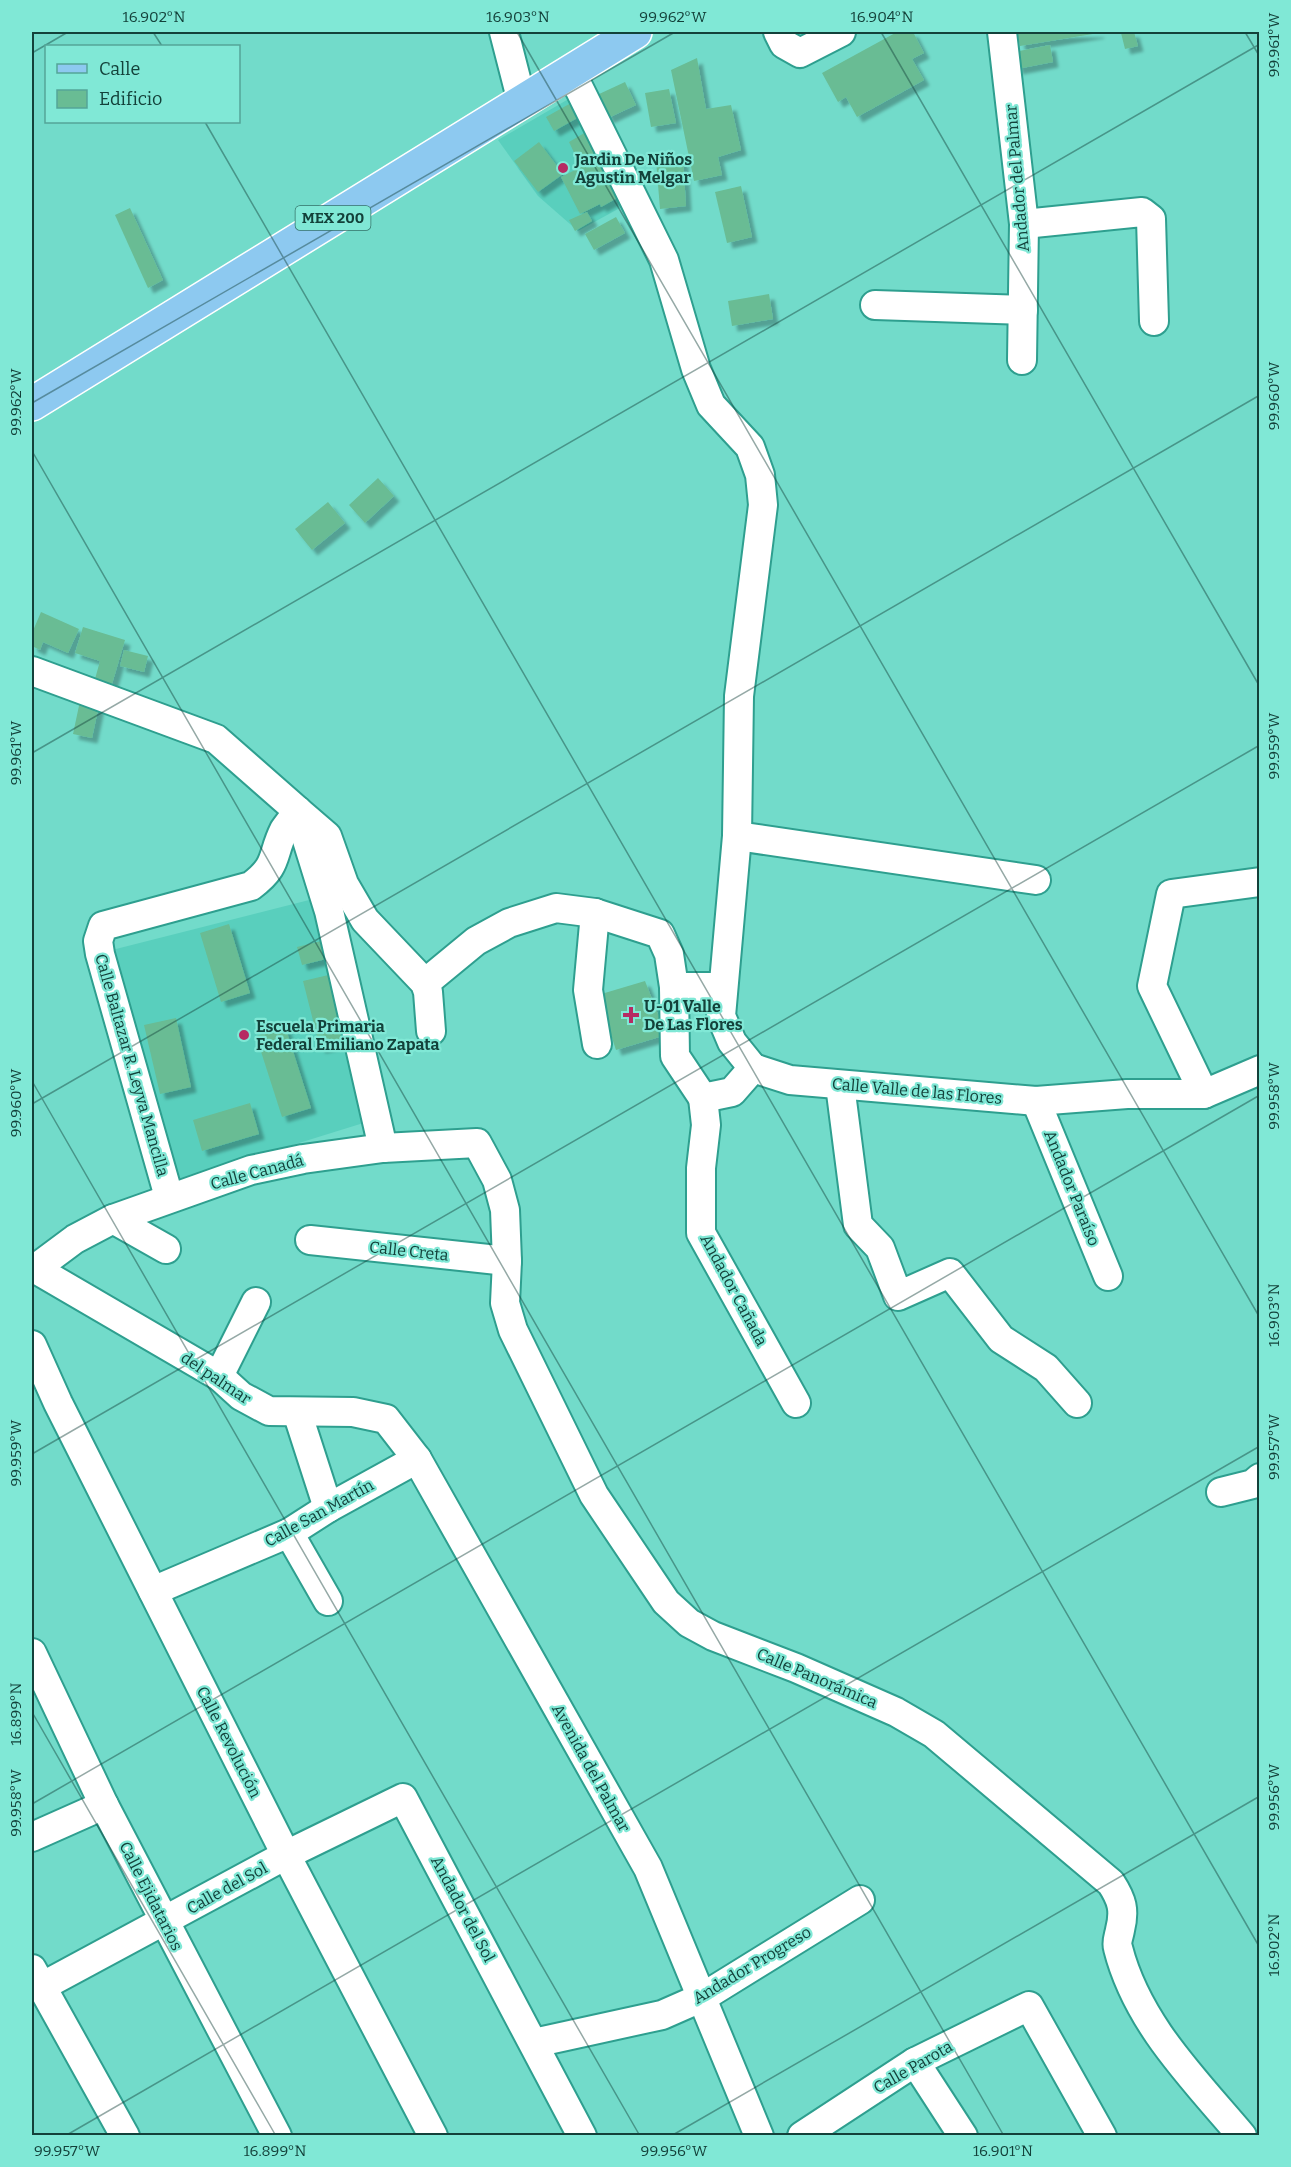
<svg xmlns="http://www.w3.org/2000/svg" width="1291" height="2167" viewBox="0 0 1291 2167" font-family="Bitter,serif">
<style>
.built{fill:#59cfbd}
.building{fill:#69bc94;filter:url(#shadow)}
.lines{fill:none;stroke-linecap:round;stroke-linejoin:round}
.minor-casing{stroke:#2e9f8f;stroke-width:32}
.major-casing{stroke:#fff;stroke-width:36}
.minor{stroke:#fff;stroke-width:28}
.major{stroke:#8dc9f0;stroke-width:33}
.ticks{fill:none;stroke:#13413a;stroke-width:1.5;stroke-opacity:0.45}
.poi-dot{fill:#b62b63;stroke:#80e8d6;stroke-width:2}
.labels{text-anchor:middle;dominant-baseline:central;stroke-width:4.5;stroke-linejoin:round;paint-order:stroke}
.shield{fill:#80e8d6;stroke:#347369;stroke-width:1.5}
.shield-label{font-size:15px;font-weight:bold;fill:#13413a}
.poi-label{font-size:16px;font-weight:bold;fill:#13413a;stroke:#80e8d6;text-anchor:start}
.street-label{font-size:16px;fill:#13413a;stroke:#80e8d6}
.neatline{fill:none;stroke:#13413a;stroke-width:2}
.ticks-label{font-size:15px;text-anchor:middle;fill:#13413a}
</style>
<defs>
<filter id="shadow"><feDropShadow dx="5.5" dy="5.5" stdDeviation="1.5" flood-color="#0004"/></filter>
</defs>
<rect width="100%" height="100%" fill="#72dbca"/>
<g class="built">
<polygon points="572,97 627,204 578,231 538,196 498,140"/>
<polygon points="321,897 373,1120 173,1182 112,950"/>
</g>
<g class="building">
<polygon points="897,32 913,32 924,53 912,59 924,80 857,117 846,97 838,102 822,73"/>
<polygon points="1017,32 1099,32 1099,33 1020,46"/>
<polygon points="1134,32 1138,46 1125,49 1121,33"/>
<polygon points="1050,45 1053,62 1017,69 1014,52"/>
<polygon points="697,58 706,109 731,105 741,150 718,157 722,175 694,181 671,70"/>
<polygon points="625,82 636,105 608,118 597,95"/>
<polygon points="669,89 676,123 651,127 645,93"/>
<polygon points="571,103 579,117 554,131 546,117"/>
<polygon points="586,132 619,197 601,207 600,204 580,214 561,177 581,167 569,142"/>
<polygon points="539,142 563,174 538,192 514,161"/>
<polygon points="683,159 686,206 660,209 656,160"/>
<polygon points="741,186 752,237 727,243 715,192"/>
<polygon points="130,208 163,280 148,288 115,215"/>
<polygon points="587,212 592,221 575,231 569,220"/>
<polygon points="616,217 625,233 594,250 585,234"/>
<polygon points="769,294 773,319 732,326 728,301"/>
<polygon points="378,478 394,496 365,523 349,505"/>
<polygon points="328,502 345,523 312,550 295,529"/>
<polygon points="41,612 79,629 68,653 43,642 40,650 32,646 32,633"/>
<polygon points="83,627 125,640 112,684 95,679 100,661 75,653"/>
<polygon points="124,650 148,656 144,672 120,666"/>
<polygon points="80,701 99,705 92,738 73,734"/>
<polygon points="229,924 250,993 221,1002 200,933"/>
<polygon points="325,940 330,958 302,965 297,947"/>
<polygon points="337,973 353,1040 320,1048 303,981"/>
<polygon points="645,981 666,1035 616,1050 598,995"/>
<polygon points="176,1018 191,1087 160,1094 144,1025"/>
<polygon points="285,1026 311,1108 282,1117 256,1036"/>
<polygon points="250,1103 259,1134 202,1151 193,1120"/>
</g>
<g class="lines">
<g class="minor-casing">
<g id="minor">
<polyline points="504,32 522,102"/>
<polyline points="778,32 784,44 800,53 841,32"/>
<polyline points="1002,32 1024,224 1022,360"/>
<polyline points="571,72 664,260 696,369 711,405 750,447 760,475 763,505 739,696 737,836 721,1016 732,1042 753,1068"/>
<polyline points="1024,224 1142,212 1151,219 1154,321"/>
<polyline points="875,305 1023,310"/>
<polyline points="32,671 216,739 298,811 329,911 383,1148"/>
<polyline points="737,836 1036,880"/>
<polyline points="595,913 588,990 597,1044"/>
<polyline points="425,983 476,941 509,923 556,908 595,913 660,934 669,954 674,987 675,1056 703,1098 732,1092 753,1068"/>
<polyline points="674,987 722,987"/>
<polyline points="753,1068 790,1080 1036,1101 1127,1094 1204,1094 1260,1070"/>
<polyline points="840,1085 858,1225 880,1248 898,1296 950,1273 1001,1339 1046,1368 1077,1403"/>
<polyline points="1204,1094 1152,986 1171,894 1260,882"/>
<polyline points="703,1098 706,1125 701,1168 701,1233 796,1403"/>
<polyline points="1036,1101 1108,1276"/>
<path d="M 169,1197 L 100,954 L 98,941 L 103,926 L 251,886 C 279,865 271,856 284,830 C 288,824 294,817 298,811 L 327,836 L 344,884 L 365,920 L 425,983 L 428,992 L 431,1031"/>
<polyline points="113,1219 166,1249"/>
<polyline points="310,1240 507,1261"/>
<polyline points="32,1267 219,1376 241,1396 269,1411 353,1412 386,1419 417,1459 648,1868 759,2136"/>
<path d="M 36,1268 L 75,1239 L 113,1219 L 251,1170 L 303,1159 L 383,1148 L 477,1143 L 497,1180 L 505,1210 L 507,1261 L 505,1303 L 513,1330 L 594,1495 L 666,1602 L 689,1623 L 713,1636 L 796,1668 L 896,1712 L 934,1734 L 1111,1883 C 1122,1900 1125,1910 1120,1930 C 1119,1936 1116,1942 1118,1948 C 1137,2023 1193,2078 1242,2136"/>
<polyline points="32,1345 58,1403 286,1855 433,2136"/>
<polyline points="219,1376 256,1302"/>
<polyline points="297,1412 328,1508"/>
<polyline points="1221,1492 1253,1484 1260,1478"/>
<polyline points="289,1533 328,1601"/>
<polyline points="153,1591 289,1533 328,1508 417,1459"/>
<polyline points="32,1653 104,1805 277,2136"/>
<polyline points="32,1837 104,1805"/>
<polyline points="32,1969 125,2136"/>
<polyline points="41,1987 286,1855 403,1798 582,2136"/>
<polyline points="534,2043 662,2015 703,1997 860,1900"/>
<polyline points="915,2062 963,2136"/>
<polyline points="802,2136 915,2062 1029,2006 1102,2136"/>
</g>
</g>
<g class="major-casing">
<polyline id="major" points="32,404 635,32"/>
</g>
<use href="#minor" class="minor"/>
<use href="#major" class="major"/>
</g>
<path class="ticks" d="M 153,32 L 162,46M 517,32 L 1260,1318M 881,32 L 1260,687M 1245,32 L 1260,57M 32,53 L 68,32M 205,122 L 1260,1948M 32,403 L 675,32M 32,451 L 1004,2136M 32,753 L 1260,44M 32,1081 L 640,2136M 32,1104 L 1260,395M 32,1454 L 1260,745M 32,1712 L 276,2136M 32,1804 L 1260,1095M 65,2136 L 1260,1446M 671,2136 L 1260,1796"/>
<g class="poi-dot">
<circle cx="563" cy="168" r="6"/>
<path d="M628 1006h6v6h6v6h-6v6h-6v-6h-6v-6h6z"/>
<circle cx="244" cy="1035" r="6"/>
</g>
<g class="labels">
<rect class="shield" x="295.5" y="206" width="75" height="24" rx="4.5"/>
<g class="shield-label">
<text x="333" y="218">MEX 200</text>
</g>
<g class="poi-label">
<text x="575" y="159">Jardin De Niños<tspan x="575" dy="18">Agustin Melgar</tspan></text>
<text x="644" y="1006">U-01 Valle<tspan x="644" dy="18">De Las Flores</tspan></text>
<text x="256" y="1026">Escuela Primaria<tspan x="256" dy="18">Federal Emiliano Zapata</tspan></text>
</g>
<g class="street-label">
<text transform="translate(1017 178) rotate(-95)">Andador del Palmar</text>
<text transform="translate(132 1065) rotate(74)">Calle Baltazar R. Leyva Mancilla</text>
<text transform="translate(917 1091) rotate(5)">Calle Valle de las Flores</text>
<text transform="translate(257 1172) rotate(-15)">Calle Canadá</text>
<text transform="translate(1072 1188) rotate(68)">Andador Paraíso</text>
<text transform="translate(409 1251) rotate(6)">Calle Creta</text>
<text transform="translate(734 1290) rotate(62)">Andador Cañada</text>
<text transform="translate(216 1378) rotate(34)">del palmar</text>
<text transform="translate(319 1513) rotate(-29)">Calle San Martín</text>
<text transform="translate(817 1678) rotate(23)">Calle Panorámica</text>
<text transform="translate(229 1742) rotate(63)">Calle Revolución</text>
<text transform="translate(591 1768) rotate(61)">Avenida del Palmar</text>
<text transform="translate(227 1888) rotate(-29)">Calle del Sol</text>
<text transform="translate(151 1896) rotate(63)">Calle Ejidatarios</text>
<text transform="translate(463 1909) rotate(62)">Andador del Sol</text>
<text transform="translate(752 1965) rotate(-31)">Andador Progreso</text>
<text transform="translate(913 2067) rotate(-30)">Calle Parota</text>
</g>
</g>
<rect width="1291" height="2167" fill="none" stroke="#80e8d6" stroke-width="66"/>
<rect x="45" y="45" width="195" height="78" fill="#80e8d6" stroke="#54a598" stroke-width="1.5"/>
<rect x="57" y="64" width="30" height="9" fill="#8dc9f0" stroke="#54a598" stroke-width="1.5"/>
<text x="99" y="75" font-size="18" fill="#13413a">Calle</text>
<rect x="57" y="90" width="30" height="18" fill="#69bc94" stroke="#54a598" stroke-width="1.5"/>
<text x="99" y="105" font-size="18" fill="#13413a">Edificio</text>
<rect x="33" y="33" width="1225" height="2101" class="neatline"/>
<g class="ticks-label">
<text x="154" y="22">16.902°N</text>
<text x="518" y="22">16.903°N</text>
<text x="673" y="22">99.962°W</text>
<text x="882" y="22">16.904°N</text>
<text transform="translate(1274 45) rotate(-90)" y="5">99.961°W</text>
<text transform="translate(1274 396) rotate(-90)" y="5">99.960°W</text>
<text transform="translate(16 402) rotate(-90)" y="5">99.962°W</text>
<text transform="translate(1274 746) rotate(-90)" y="5">99.959°W</text>
<text transform="translate(16 753) rotate(-90)" y="5">99.961°W</text>
<text transform="translate(1274 1096) rotate(-90)" y="5">99.958°W</text>
<text transform="translate(16 1103) rotate(-90)" y="5">99.960°W</text>
<text transform="translate(1274 1315) rotate(-90)" y="5">16.903°N</text>
<text transform="translate(1274 1447) rotate(-90)" y="5">99.957°W</text>
<text transform="translate(16 1453) rotate(-90)" y="5">99.959°W</text>
<text transform="translate(16 1714) rotate(-90)" y="5">16.899°N</text>
<text transform="translate(1274 1797) rotate(-90)" y="5">99.956°W</text>
<text transform="translate(16 1803) rotate(-90)" y="5">99.958°W</text>
<text transform="translate(1274 1945) rotate(-90)" y="5">16.902°N</text>
<text x="67" y="2156">99.957°W</text>
<text x="275" y="2156">16.899°N</text>
<text x="674" y="2156">99.956°W</text>
<text x="1003" y="2156">16.901°N</text>
</g>
</svg>
